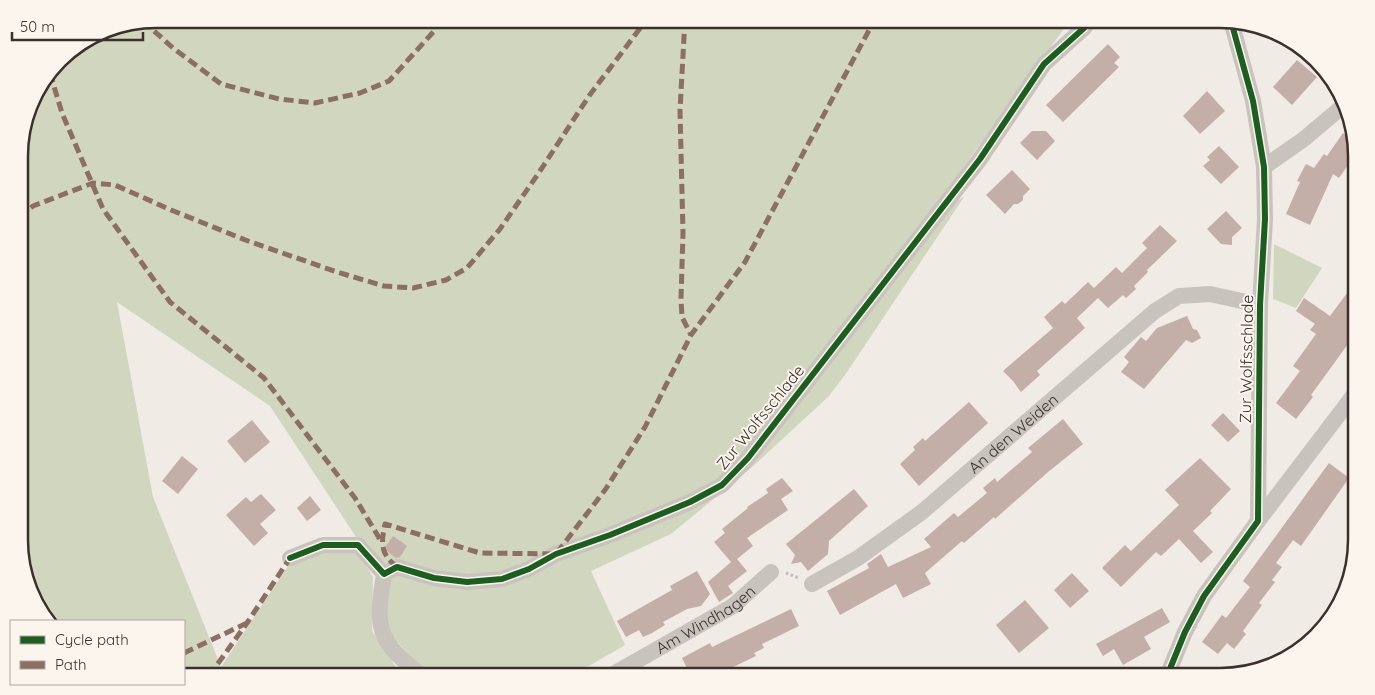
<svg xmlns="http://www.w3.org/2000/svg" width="1375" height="695" viewBox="0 0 1375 695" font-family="Quicksand,sans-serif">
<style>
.green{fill:#d1d6bf}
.building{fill:#c3afa7}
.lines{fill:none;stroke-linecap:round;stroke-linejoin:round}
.path{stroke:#c2bbb6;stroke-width:3;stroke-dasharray:2.5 2.5;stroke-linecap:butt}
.street{stroke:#c9c3be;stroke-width:16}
.quiet{stroke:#8d6e63;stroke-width:5;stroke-dasharray:10 5;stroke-linecap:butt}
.cycleway-casing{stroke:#fbf5ee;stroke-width:9}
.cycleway{stroke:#1b5e20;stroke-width:6}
.labels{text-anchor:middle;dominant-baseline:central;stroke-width:4;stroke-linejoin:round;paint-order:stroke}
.street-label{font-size:16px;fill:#3b302b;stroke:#fbf5ee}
.rim{fill:none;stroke:#3b302b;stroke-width:2.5}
</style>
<rect width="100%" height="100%" fill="#f0ebe5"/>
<g class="green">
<polygon points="156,19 1071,19 905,248 948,205 964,197 845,375 828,397 751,468 671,534 591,571 625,645 589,666 541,676 432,676 411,657 388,631 386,572 358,540 270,406 117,302 153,497 221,667 292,560 323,547 357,549 373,577 372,631 398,670 406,676 184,676 184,621 46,621 20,558 19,146 33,95 65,53 103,29"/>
<polygon points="1274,244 1322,268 1296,308 1273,299"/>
</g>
<g class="building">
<polygon points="1108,44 1120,57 1114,63 1119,67 1063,122 1046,105"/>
<polygon points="1297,60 1317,77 1292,105 1273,87"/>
<polygon points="1207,91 1225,111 1200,134 1183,116"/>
<polygon points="1032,131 1046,131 1055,141 1037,160 1020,143"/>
<polygon points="1343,133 1355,141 1355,155 1339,178 1333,174 1310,225 1286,214 1300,182 1297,181 1306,164 1314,168 1324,154 1327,156"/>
<polygon points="1219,146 1239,167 1221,184 1203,166 1210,160 1207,157"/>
<polygon points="1012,170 1030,189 1023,196 1023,200 1018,204 1014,204 1005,214 986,195"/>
<polygon points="1226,211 1242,228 1232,237 1232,245 1221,244 1207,229"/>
<polygon points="1160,225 1177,241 1147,270 1148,272 1134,286 1136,289 1126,298 1123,295 1108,308 1098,298 1077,318 1085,328 1037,371 1040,375 1021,392 1013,381 1003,371 1053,328 1044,317 1062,301 1065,304 1088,282 1094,288 1116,267 1122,273 1147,248 1142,243"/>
<polygon points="1356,281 1356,333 1311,395 1313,397 1296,419 1276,403 1300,371 1293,366 1316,334 1310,330 1315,324 1296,311 1304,298 1330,316"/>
<polygon points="1187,316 1193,329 1197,330 1201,338 1192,343 1186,340 1144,389 1121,372 1129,362 1124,357 1141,337 1146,341 1157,328"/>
<polygon points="969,402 988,423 919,486 900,464 915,450 913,447 923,438 925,441"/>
<polygon points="1223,413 1240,431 1228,442 1211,425"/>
<polygon points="1063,419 1083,444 1048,472 995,519 994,517 964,543 962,541 925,573 931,584 903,598 896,584 840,615 827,591 869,568 867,564 881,554 888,567 931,547 924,539 954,513 958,517 987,493 983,488 995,478 997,482 1032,452 1028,448"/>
<polygon points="252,420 270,442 245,463 227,441"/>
<polygon points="182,456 198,469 178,494 162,481"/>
<polygon points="1200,458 1231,489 1210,511 1212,513 1193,531 1213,552 1201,563 1179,539 1161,556 1156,552 1121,587 1102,568 1125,545 1131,551 1179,505 1165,490"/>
<polygon points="1329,463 1349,478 1301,546 1293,540 1276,563 1282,567 1272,580 1275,582 1259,603 1262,605 1243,631 1246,634 1234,649 1227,643 1218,654 1202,642 1222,615 1226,618 1250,587 1243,581"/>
<polygon points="782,478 793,491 781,499 788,510 747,538 753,546 737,559 747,571 728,586 733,593 719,602 708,582 731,562 714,542 725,533 722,529 748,508 747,507 768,493 766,489"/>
<polygon points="854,489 868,506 829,541 828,554 808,571 801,562 791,564 795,555 786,544"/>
<polygon points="261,494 276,510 260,524 268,533 254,546 226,515 246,497 251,502"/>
<polygon points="310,496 321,510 307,521 297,508"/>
<polygon points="393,536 407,546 400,557 396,558 384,549"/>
<polygon points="697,571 710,594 701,606 687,609 663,622 665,625 652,633 643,637 639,630 626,637 617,621 672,590 670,586"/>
<polygon points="1072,573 1089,591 1070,608 1054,590"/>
<polygon points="1025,600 1049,628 1019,653 996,625"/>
<polygon points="1162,608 1170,622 1144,637 1151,649 1123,665 1114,649 1103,656 1096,644"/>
<polygon points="791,609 799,626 762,644 764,648 754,653 756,656 725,671 727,676 691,676 682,658 710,643 712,647"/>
</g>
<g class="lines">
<polyline class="path" points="786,573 799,578"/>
<g class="street">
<polyline points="1264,167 1304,139 1343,106"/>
<polyline points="1258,521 1356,392"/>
<polyline points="290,558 323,545 358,545 384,574 397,567 434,578 467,582 502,579 529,569 556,554 610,535 690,502 722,485 748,458 980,159 1044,64 1084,28 1090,19"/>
<path d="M 384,574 C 375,630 377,640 422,676"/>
<path id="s1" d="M 812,584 L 858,558 L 922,512 L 1155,311 L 1179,296 L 1210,294 L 1260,305"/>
<path id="s2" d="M 610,676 L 733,606 L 771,572"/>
<polyline points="1167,676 1185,632 1204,596 1258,521 1260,305 1265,219 1264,167 1253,101 1231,21"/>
</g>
<g class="quiet">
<polyline points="685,19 680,110 683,233 681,299 682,317 691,335"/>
<polyline points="143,21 173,48 221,84 279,99 315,103 360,93 389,81 436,29 440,19"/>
<polyline points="50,73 62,113 103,209 170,302 264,378 355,498 381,541"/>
<polyline points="19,217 33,206 93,183 115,185 171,210 248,241 337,272 384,286 413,288 446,280 467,268 500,229 538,174 589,96 647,19"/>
<path d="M 397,567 C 380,554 381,543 385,524 L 480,553 L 556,554 L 605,490 L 645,427 L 691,335 L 745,262 L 875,19"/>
<polyline points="184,653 247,623"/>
<polyline points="209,676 247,623 290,558"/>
</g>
<g class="cycleway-casing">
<g id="cycleway">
<polyline points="290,558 323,545 358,545 384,574 397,567 434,578 467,582 502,579 529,569 556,554 610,535 690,502 722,485 748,458 980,159 1044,64 1084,28 1090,19"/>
<polyline points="1167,676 1185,632 1204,596 1258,521 1260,305 1265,219 1264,167 1253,101 1231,21"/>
</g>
</g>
<use href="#cycleway" class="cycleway"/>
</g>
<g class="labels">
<g class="street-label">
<text transform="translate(1246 359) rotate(-89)">Zur Wolfsschlade</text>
<text transform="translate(760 417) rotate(-51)">Zur Wolfsschlade</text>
<text stroke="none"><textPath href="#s1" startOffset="252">An den Weiden</textPath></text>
<text stroke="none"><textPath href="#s2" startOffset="111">Am Windhagen</textPath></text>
</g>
</g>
<path d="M0 0H1375V695H0ZM156 28H1220A128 128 0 0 1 1348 156V540A128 128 0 0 1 1220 668H156A128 128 0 0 1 28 540V156A128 128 0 0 1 156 28Z" fill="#fbf5ee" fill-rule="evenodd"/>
<path class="rim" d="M156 28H1220A128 128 0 0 1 1348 156V540A128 128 0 0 1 1220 668H156A128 128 0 0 1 28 540V156A128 128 0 0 1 156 28Z"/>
<rect x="10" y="620" width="175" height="65" fill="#fbf5ee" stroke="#aea6a0"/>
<rect x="20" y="636" width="25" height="8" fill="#1b5e20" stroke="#aea6a0"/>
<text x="55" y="645" font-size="15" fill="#3b302b">Cycle path</text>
<rect x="20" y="661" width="25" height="8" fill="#8d6e63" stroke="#aea6a0"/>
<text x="55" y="670" font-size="15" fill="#3b302b">Path</text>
<path d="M12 32v8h131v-8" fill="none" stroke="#3b302b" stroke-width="2.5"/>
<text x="20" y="32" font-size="15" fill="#3b302b" stroke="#fbf5ee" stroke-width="4" paint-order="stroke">50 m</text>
</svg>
